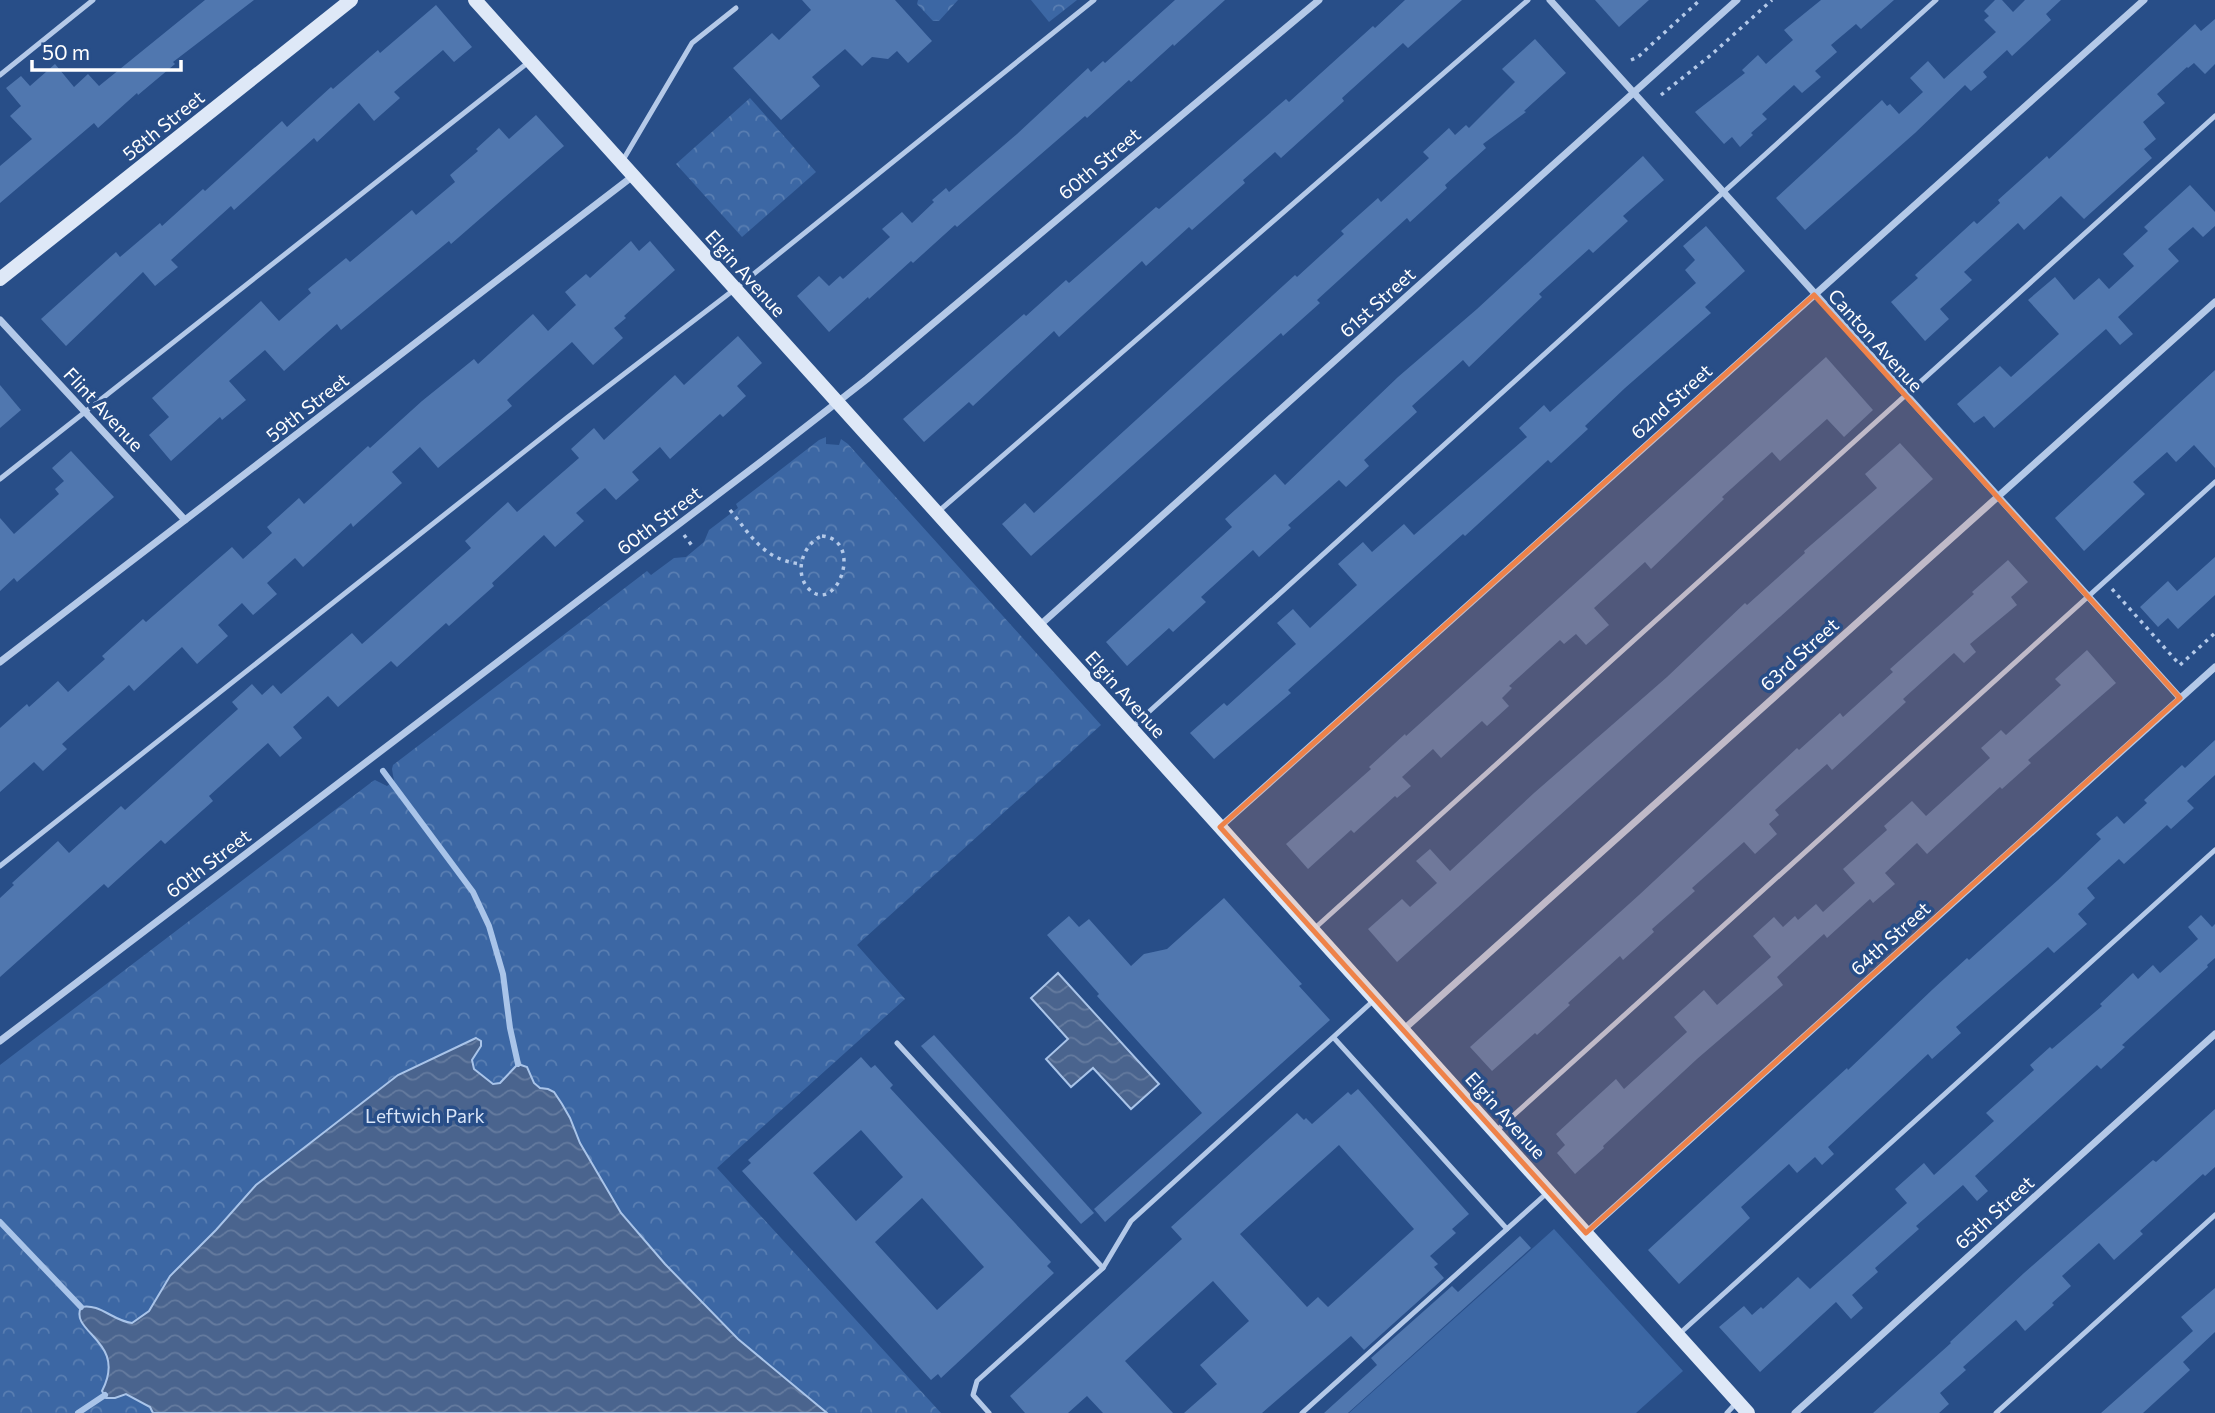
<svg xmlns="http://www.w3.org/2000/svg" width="2215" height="1413" viewBox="0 0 2215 1413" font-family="Commissioner,sans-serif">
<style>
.green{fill:#3c67a4}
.park{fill:url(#park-crowns)}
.water{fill:url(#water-waves);stroke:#a9c4e9;stroke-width:2}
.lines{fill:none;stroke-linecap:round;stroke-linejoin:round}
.stream{stroke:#a9c4e9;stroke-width:6}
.building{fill:#5077af;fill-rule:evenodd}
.path{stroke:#b4c9e8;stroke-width:3.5;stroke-dasharray:3.5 5;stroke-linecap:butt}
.lane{stroke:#b4c9e8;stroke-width:5}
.street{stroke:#b4c9e8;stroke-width:7}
.secondary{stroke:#dee8f7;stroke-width:14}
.marked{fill:#ee8249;fill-opacity:0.2;stroke:#ee8249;stroke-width:5;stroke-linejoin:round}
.labels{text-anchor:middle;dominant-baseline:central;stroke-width:7;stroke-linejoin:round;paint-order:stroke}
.street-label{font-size:19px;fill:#fff;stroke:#284e88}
.park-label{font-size:19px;fill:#d8e4f7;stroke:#284e88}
</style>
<defs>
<pattern id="park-crowns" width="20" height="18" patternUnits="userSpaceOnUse" patternTransform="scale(1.75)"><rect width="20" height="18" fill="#3c67a4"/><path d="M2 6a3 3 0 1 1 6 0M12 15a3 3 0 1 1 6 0" fill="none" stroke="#597eb2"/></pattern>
<pattern id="water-waves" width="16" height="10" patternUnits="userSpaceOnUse" patternTransform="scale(1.75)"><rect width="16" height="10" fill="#4a648e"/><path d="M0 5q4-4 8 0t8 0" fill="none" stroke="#657b9f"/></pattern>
</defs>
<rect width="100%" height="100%" fill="#284e88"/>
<polygon class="green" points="1554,1229 1683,1371 1636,1413 1349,1413"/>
<g class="park">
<polygon points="918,0 958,0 939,21 933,21 917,4"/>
<polygon points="1031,0 1077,0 1049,22"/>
<polygon points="750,98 816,172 742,237 676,164"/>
<polygon points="826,437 826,444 839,445 841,439 848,444 1101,725 857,945 905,999 717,1168 941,1413 0,1413 0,1065 373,781 375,780 387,786 394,781 392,769 393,765 647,571 651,575 674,558 686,557 704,542 709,530 738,508 736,504 819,440"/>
</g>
<g class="water">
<polygon points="1058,973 1159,1084 1131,1109 1093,1068 1071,1087 1046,1059 1068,1039 1031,998"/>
<path d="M 476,1038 L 481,1041 L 481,1046 L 472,1060 L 474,1069 L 493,1084 L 500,1083 L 518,1064 L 527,1067 L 534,1083 L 540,1088 L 548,1089 L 554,1092 L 562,1104 L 570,1118 L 580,1143 L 621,1213 L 665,1264 L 738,1339 L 827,1413 L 153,1413 L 150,1407 L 126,1394 L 115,1398 L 106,1398 L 102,1391 C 128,1341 69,1333 81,1307 C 100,1303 113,1321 132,1323 L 149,1311 L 170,1276 L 216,1230 L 256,1185 L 398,1075 Z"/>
</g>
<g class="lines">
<g class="stream">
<polyline points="383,771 473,892 489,926 503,974 510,1028 518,1064"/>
<polyline points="0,1222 81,1307"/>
<polyline points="78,1413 105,1395"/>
</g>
</g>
<g class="building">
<polygon points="205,0 254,0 173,62 175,64 138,95 137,93 98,128 94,123 0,203 0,166 32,139 10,116 21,106 6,88 21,76 30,86 55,64 74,87 88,74 99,86"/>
<polygon points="802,0 895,0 932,41 908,63 897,51 888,59 872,57 862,66 845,49 812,77 820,86 781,120 733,68 772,33 779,40 811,10"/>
<polygon points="1175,0 1225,0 1174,46 1173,44 1131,82 1129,80 1087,118 1085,116 957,227 955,225 913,263 911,261 869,299 868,297 829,332 797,296 819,276 829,286 840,276 843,279 890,237 882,229 902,212 912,223 934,202 932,200 946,188 949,192 1017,134 1088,68 1091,72 1103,61 1105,63"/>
<polygon points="1405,0 1462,0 1408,48 1403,43 1342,98 1344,101 1281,158 1275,152 1243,180 1245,183 1192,230 1189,227 1146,266 1142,261 1059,337 1054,331 973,406 969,402 924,442 903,419 1024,314 1026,316 1066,280 1069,283 1156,207 1159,209 1286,99 1289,102 1373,26 1375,28"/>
<polygon points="1595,0 1649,0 1619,27"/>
<polygon points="1821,0 1894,0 1861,29 1856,24 1831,45 1837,52 1815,71 1821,77 1802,93 1794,85 1762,114 1767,119 1751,133 1753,135 1740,147 1732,137 1724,144 1695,112 1745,73 1742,70 1758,55 1766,64 1793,40 1784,30"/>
<polygon points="1995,0 2002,0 2013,12 2025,0 2061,0 2046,14 2051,20 2012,56 2007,50 1983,72 1987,77 1971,91 1965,85 1915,133 1805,230 1776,198 1882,100 1887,106 1890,104 1899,114 1923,92 1910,78 1928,61 1944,79 1996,32 1984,20 1989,16 1984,11"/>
<polygon points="436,5 472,47 454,62 443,50 394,92 400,98 374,121 359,103 317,142 314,138 234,210 231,206 171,260 178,267 155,286 143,272 66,346 41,319 116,252 120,257 160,223 162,226 203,189 205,191 282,121 287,127 331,87 333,89 378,50 380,53"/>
<polygon points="2215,19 2215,64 2205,74 2194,63 2188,68 2187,67 2157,94 2165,103 2143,122 2156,139 2144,149 2152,158 2084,219 2061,196 2024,230 2018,223 1964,272 1972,280 1940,309 1949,319 1925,341 1891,302 1918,278 1915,275 1974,221 1977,224 2000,203 1998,200 2047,156 2049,159 2195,24 2201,31"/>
<polygon points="1535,39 1566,73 1524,111 1526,112 1483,144 1486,148 1445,185 1447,188 1410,222 1407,218 1317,300 1320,303 1283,336 1281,333 1031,556 1002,524 1025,503 1034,513 1295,275 1297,277 1344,234 1341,231 1378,198 1381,202 1429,158 1423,152 1449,128 1455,135 1466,125 1469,128 1515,82 1502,69"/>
<polygon points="536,115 564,146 451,244 449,241 341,330 337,324 284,371 265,350 229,381 246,400 222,420 220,417 171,461 149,435 169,417 152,398 261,301 279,321 311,293 308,289 346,258 350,262 412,210 416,215 455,182 450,175 478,151 476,149 499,128 509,139"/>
<polygon points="1643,156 1664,180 1623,216 1628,221 1593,253 1589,249 1539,294 1542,297 1469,367 1463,360 1412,406 1417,412 1364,460 1369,466 1346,487 1339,480 1288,525 1291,528 1259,557 1253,550 1201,597 1206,602 1173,632 1169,628 1127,666 1106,642 1232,527 1225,519 1275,474 1285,485 1398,377 1477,309"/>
<polygon points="2190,185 2215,212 2215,226 2203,237 2193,227 2168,249 2179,261 2118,317 2133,334 2120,345 2106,329 1994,428 1984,416 1974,423 1957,404 2000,366 2011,377 2059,334 2028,300 2055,277 2074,300 2099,278 2109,289 2134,266 2123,254 2148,231 2144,227"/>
<polygon points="1706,226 1745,271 1705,307 1711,313 1625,388 1585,426 1588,429 1551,463 1548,460 1465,536 1463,534 1288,690 1291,693 1214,759 1190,733 1224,703 1227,706 1296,644 1277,623 1293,609 1310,628 1357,585 1338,564 1363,542 1372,552 1404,524 1414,535 1527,437 1519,428 1544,405 1550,412 1696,283 1685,270 1695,260 1683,246"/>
<polygon points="631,241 639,251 650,241 675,270 624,316 626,318 614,328 623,338 593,365 572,342 507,400 512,406 438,468 420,447 392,472 402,483 353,527 351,523 303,567 295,558 267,583 277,594 253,615 242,603 218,625 228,636 197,664 182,647 134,691 129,685 62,744 67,749 43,771 34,762 0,792 0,728 27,704 29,707 58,681 68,692 105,659 102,656 143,619 146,622 232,547 243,559 272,533 267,527 299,498 304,504 368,446 370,448 422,401 474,359 478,364 533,314 548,331 576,305 565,292 586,274 590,278"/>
<polygon points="738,336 762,363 737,386 746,396 723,417 720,414 670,459 660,447 632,472 639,480 616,500 605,488 576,513 584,521 555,547 544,535 492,583 494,586 449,626 446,623 397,667 391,661 338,707 328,696 293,727 302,738 280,757 268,743 209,796 213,801 165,844 161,840 108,888 104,884 0,977 0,898 14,885 12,883 58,841 69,853 121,806 125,810 238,709 232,702 252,684 262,695 273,685 281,694 352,633 362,644 471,548 465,541 508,502 517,512 579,458 571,449 594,428 604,440 675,375 684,385"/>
<polygon points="1826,357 1873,410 1844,437 1827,419 1780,461 1772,452 1722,497 1724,499 1651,569 1645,562 1594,608 1609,625 1586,645 1576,634 1564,644 1560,640 1509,686 1512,688 1502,698 1509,706 1487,726 1482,721 1441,758 1433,749 1402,777 1411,786 1397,798 1395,796 1354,833 1351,830 1308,869 1286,844 1371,769 1369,767 1405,734 1406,736"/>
<polygon points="2215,370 2215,468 2194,445 2176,462 2167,452 2133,482 2145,494 2084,551 2055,518"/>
<polygon points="0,385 21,410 0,428"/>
<polygon points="1900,443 1933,479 1397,962 1368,929 1402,899 1410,907 1437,883 1416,861 1430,849 1450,871 1534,793 1667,677 1745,603 1747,605 1805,553 1804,551 1877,488 1865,474"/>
<polygon points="71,451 114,497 17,582 14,578 0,591 0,518 14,534 59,494 55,489 64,481 52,468"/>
<polygon points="2215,557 2215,595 2178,629 2168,618 2158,627 2140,607 2168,581 2177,591"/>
<polygon points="2008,560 2028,582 2011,597 2017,605 1970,644 1976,652 1964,663 1954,653 1903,699 1906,702 1832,770 1827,764 1775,810 1779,815 1769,824 1777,834 1755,854 1744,842 1692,888 1695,891 1652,929 1654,932 1623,960 1620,956 1568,1003 1570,1005 1537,1035 1535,1033 1492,1071 1470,1047 1639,895 1797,748 1799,750 1840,713 1843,717 1893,672 1890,669 1974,594 1972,592"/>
<polygon points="2087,650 2116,683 2028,760 2031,763 2002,789 2000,787 1927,854 1917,843 1885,873 1895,884 1873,903 1870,899 1827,938 1824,934 1777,977 1783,985 1697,1059 1603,1146 1604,1148 1575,1174 1557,1153 1565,1145 1556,1134 1616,1079 1624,1089 1687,1032 1674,1017 1704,990 1717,1005 1771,957 1753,936 1774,917 1783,927 1795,916 1798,920 1816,904 1823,912 1855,883 1843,869 1887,830 1884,826 1912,801 1926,816 1990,758 1981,748 2001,730 2006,735 2061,685 2055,679"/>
<polygon points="2215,740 2215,775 2187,801 2194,808 2171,829 2167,825 2124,864 2119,859 2087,888 2095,898 2078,914 2087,924 2054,953 2048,947 1956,1027 1961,1033 1932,1059 1928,1054 1828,1147 1834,1154 1822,1165 1815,1157 1797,1173 1789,1164 1741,1207 1750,1218 1679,1284 1648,1250 1847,1068 1848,1070 1933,989 1967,958 1969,960 2058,880 2101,839 2096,834 2117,816 2124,824 2147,803 2144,800 2182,765 2185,768"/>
<polygon points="1224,898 1302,984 1299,986 1330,1020 1105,1222 1094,1209 1202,1113 1097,996 1099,994 1047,935 1069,916 1079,927 1089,919 1131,966 1144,954 1167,949"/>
<polygon points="2201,915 2212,927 2215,924 2215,958 2207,965 2208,967 2122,1045 2125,1047 2101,1069 2097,1065 1975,1176 1988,1191 1977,1201 1963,1185 1916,1226 1919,1229 1875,1268 1878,1272 1852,1295 1863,1308 1851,1319 1836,1302 1760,1372 1719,1327 1744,1306 1752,1315 1761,1307 1763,1309 1798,1277 1810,1289 1907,1203 1895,1189 1924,1163 1934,1175 1994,1121 1986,1113 2034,1070 2030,1065 2050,1047 2052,1049 2102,1006 2100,1004 2133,973 2138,979 2153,965 2160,973 2198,939 2188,927"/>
<polygon points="934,1035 1094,1213 1081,1224 921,1046"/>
<path d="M 861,1057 L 871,1068 L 875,1065 L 893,1085 L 890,1088 L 1051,1262 L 1047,1266 L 1054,1273 L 941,1378 L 938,1374 L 931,1380 L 742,1171 L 751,1163 L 748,1160 ZM 861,1130 L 903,1177 L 856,1221 L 813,1173 ZM 922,1198 L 984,1267 L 937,1310 L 875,1242 Z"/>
<path d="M 1358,1089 L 1469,1214 L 1452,1229 L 1456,1233 L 1430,1256 L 1438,1264 L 1434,1267 L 1444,1278 L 1364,1350 L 1351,1336 L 1262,1413 L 1184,1413 L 1217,1384 L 1200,1365 L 1249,1321 L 1213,1281 L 1125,1361 L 1173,1413 L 1103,1413 L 1087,1396 L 1068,1413 L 1025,1413 L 1010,1396 L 1182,1239 L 1171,1227 L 1297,1113 L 1304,1120 L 1306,1118 L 1312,1124 L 1348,1092 L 1351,1095 ZM 1339,1145 L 1414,1229 L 1328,1307 L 1318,1297 L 1307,1307 L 1240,1234 Z"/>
<polygon points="2215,1109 2215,1167 2205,1176 2203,1174 2140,1231 2143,1234 2114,1260 2099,1243 2062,1276 2071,1286 2052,1303 2054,1305 2025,1331 2016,1320 1963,1367 1966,1370 1940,1393 1949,1404 1939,1413 1873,1413 1951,1343 1950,1342 2024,1273 2153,1160 2156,1162"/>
<polygon points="1520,1236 1531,1248 1348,1413 1324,1413 1377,1365 1371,1358 1452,1286 1458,1292"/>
<polygon points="2215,1288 2215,1332 2183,1362 2190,1370 2143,1413 2101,1413 2193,1331 2181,1317"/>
</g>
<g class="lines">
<g class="path">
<polyline points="1631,60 1638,57 1700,0"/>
<polyline points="1661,95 1711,55 1772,0"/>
<path d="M 730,510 C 752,537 764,560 801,564"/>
<polyline points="684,535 693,547"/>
<path d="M 822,536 C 866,540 835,620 807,587 C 794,570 804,543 822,536 Z"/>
<polyline points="2112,589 2180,665 2215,633"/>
</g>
<g class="lane">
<polyline points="0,75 93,0"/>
<polyline points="623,160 692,43 736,8"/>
<polyline points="0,479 530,61"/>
<polyline points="939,511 1528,0"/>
<polyline points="1131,728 1936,0"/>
<polyline points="0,866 568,417 735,289 1094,0"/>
<polyline points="1315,928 2215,116"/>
<polyline points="1334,1038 1507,1229"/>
<polyline points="897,1043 1103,1268 977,1381 973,1395 989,1413"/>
<polyline points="1495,1132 2215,482"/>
<polyline points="1103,1268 1131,1221 1373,1001"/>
<polyline points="1678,1335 2215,850"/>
<polyline points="1302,1413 1547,1193"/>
<polyline points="1727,1413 1737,1402"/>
<polyline points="1996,1413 2215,1215"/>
</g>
<g class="street">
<polyline points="1550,0 2180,698"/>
<polyline points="0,320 185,520"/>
<polyline points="1039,626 1737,0"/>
<polyline points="0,662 633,176"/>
<polyline points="1220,827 2144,0"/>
<polyline points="1403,1030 2215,302"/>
<polyline points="0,1041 767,457 867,379 1319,0"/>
<polyline points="1586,1233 2215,667"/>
<polyline points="1795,1413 2215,1034"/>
</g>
<g class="secondary">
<polyline points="475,0 1748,1413"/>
<polyline points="0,279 351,0"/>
</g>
</g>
<path class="marked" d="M 1814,295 L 2180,698 L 1586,1233 L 1220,827 Z"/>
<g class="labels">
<g class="street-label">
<text transform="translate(163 125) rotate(-39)">58th Street</text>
<text transform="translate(1099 163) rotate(-40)">60th Street</text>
<text transform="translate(746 273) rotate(48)">Elgin Avenue</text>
<text transform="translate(1377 302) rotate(-42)">61st Street</text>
<text transform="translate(1876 340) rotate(48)">Canton Avenue</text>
<text transform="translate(1671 401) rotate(-42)">62nd Street</text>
<text transform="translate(307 407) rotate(-38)">59th Street</text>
<text transform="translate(104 409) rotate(47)">Flint Avenue</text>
<text transform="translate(659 520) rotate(-37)">60th Street</text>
<text transform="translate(1799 654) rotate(-42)">63rd Street</text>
<text transform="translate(1126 694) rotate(48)">Elgin Avenue</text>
<text transform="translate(208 863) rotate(-37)">60th Street</text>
<text transform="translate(1890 938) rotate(-42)">64th Street</text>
<text transform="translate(1506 1115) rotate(48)">Elgin Avenue</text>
<text transform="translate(1994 1212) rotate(-42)">65th Street</text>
</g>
<g class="park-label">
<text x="425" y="1115">Leftwich Park</text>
</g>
</g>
<path d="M32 60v10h149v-10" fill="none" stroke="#ffffff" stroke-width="3.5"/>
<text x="42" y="60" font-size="21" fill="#ffffff" stroke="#284e88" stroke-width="5" paint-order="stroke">50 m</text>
</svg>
